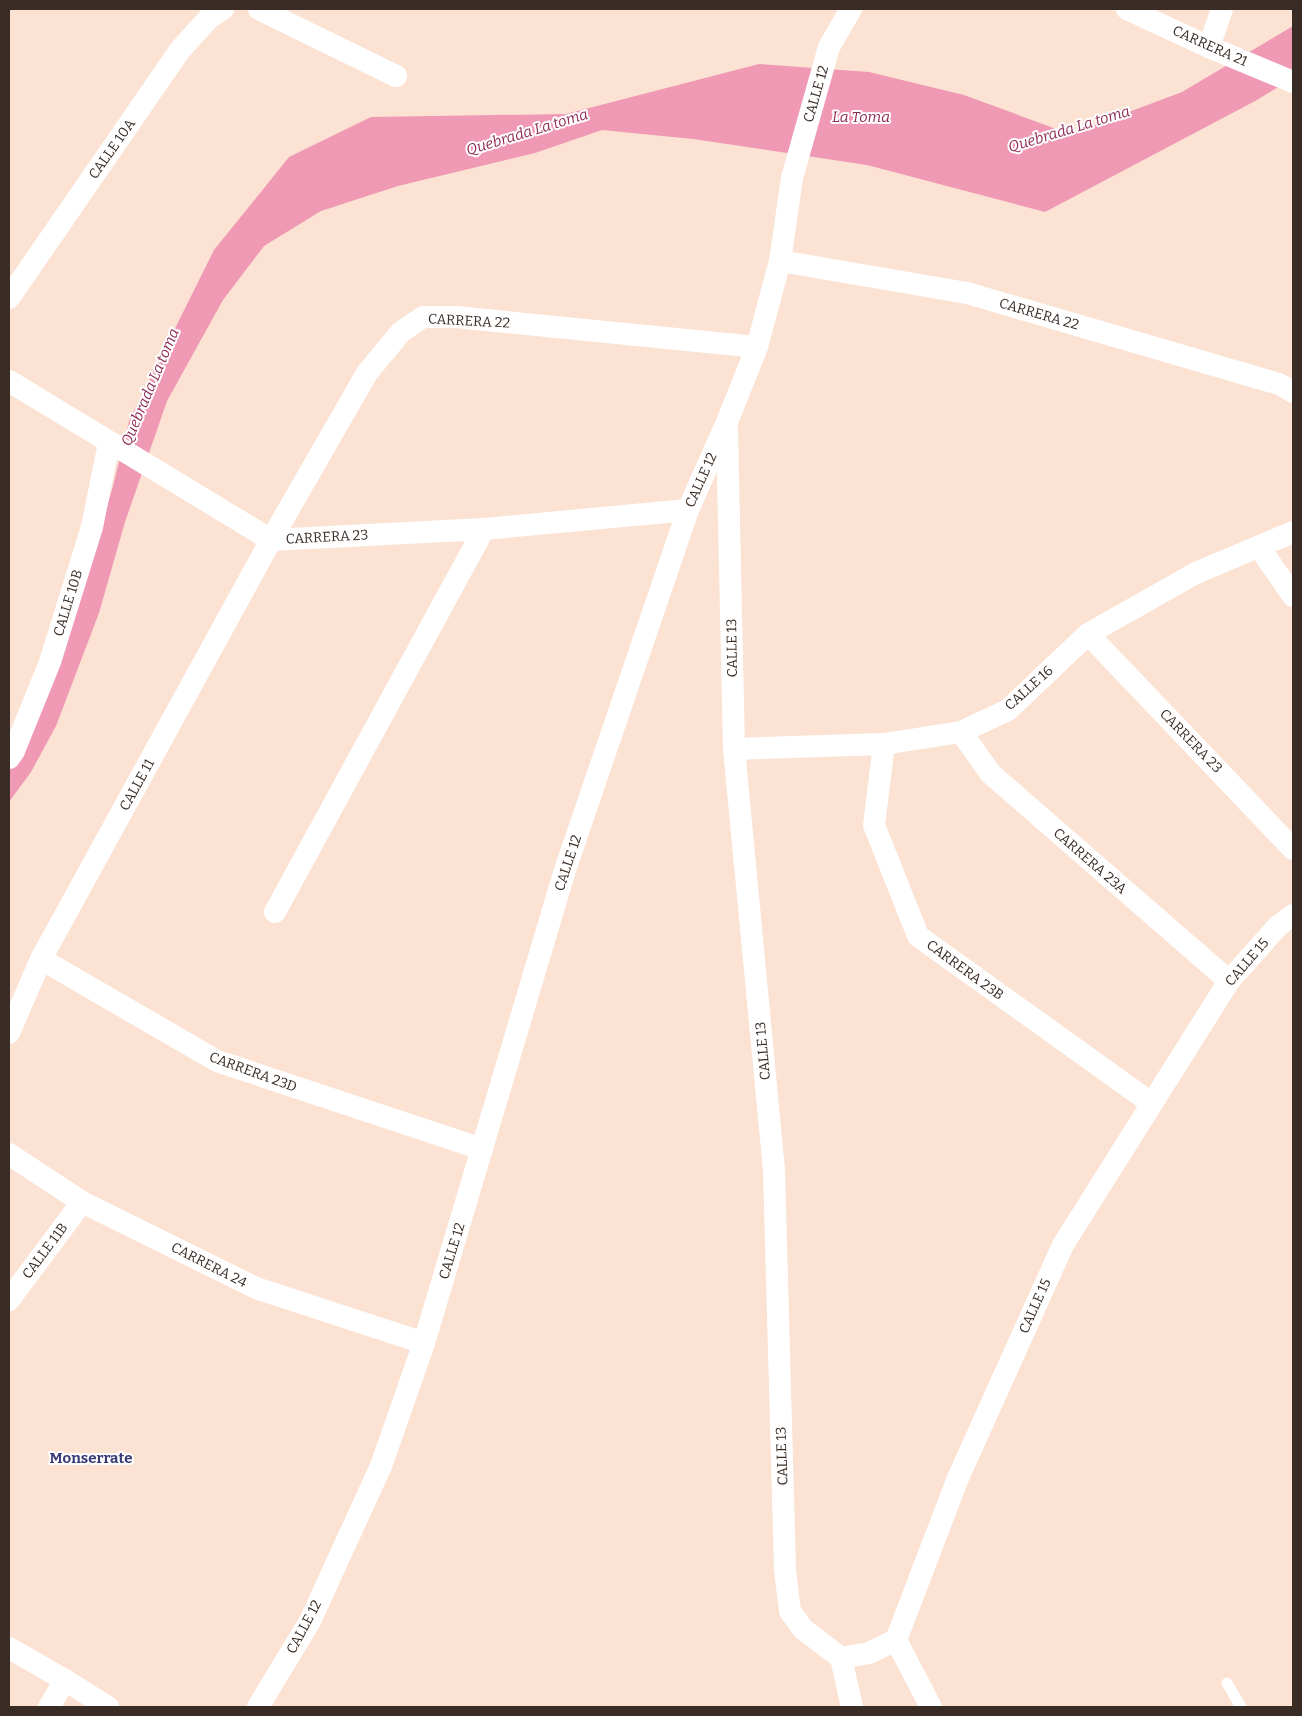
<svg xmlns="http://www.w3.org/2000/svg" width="1302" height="1716" viewBox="0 0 1302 1716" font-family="Bitter,serif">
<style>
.water{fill:#f099b5}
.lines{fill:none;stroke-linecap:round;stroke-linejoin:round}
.service{stroke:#fff;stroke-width:11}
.minor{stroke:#fff;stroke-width:22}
.labels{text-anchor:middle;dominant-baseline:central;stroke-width:4;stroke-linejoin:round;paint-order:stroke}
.street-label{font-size:14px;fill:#382c25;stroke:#fff}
.water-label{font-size:15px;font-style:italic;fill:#8f2b54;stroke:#fff}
.neighbourhood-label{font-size:15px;font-weight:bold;fill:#383b77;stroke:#fff}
</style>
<rect width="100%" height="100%" fill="#fbe2d3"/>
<polygon class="water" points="1293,26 1293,78 1257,100 1045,212 867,165 693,139 602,130 535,153 398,186 321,211 264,246 223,300 167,401 125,522 99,613 56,726 31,772 9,802 9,766 65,648 113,486 129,421 214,250 289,157 371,117 566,114 759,64 869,72 964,95 1070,134 1182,92"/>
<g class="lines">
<polyline class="service" points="1227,1683 1241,1707"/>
<g class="minor">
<polyline points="259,9 396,76"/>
<polyline points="1127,9 1209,47 1293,82"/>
<polyline points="1209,47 1222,9"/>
<polyline points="780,261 967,293 1279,384 1293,392"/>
<polyline points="9,298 180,50 209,18 223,9"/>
<polyline points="9,381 271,540 484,529 688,510"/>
<polyline points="727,429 734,749 774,1170 785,1570 790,1611 803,1629 841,1658"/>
<polyline points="1259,547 1293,596"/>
<polyline points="1088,634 1293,849"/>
<polyline points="961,732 991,774 1229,981"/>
<polyline points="884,744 874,825 918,936 1151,1103"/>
<polyline points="734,749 884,744 961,732 1008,710 1088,634 1196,573 1293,532"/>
<polyline points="9,758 14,751 50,662 92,527 109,443"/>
<polyline points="275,912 484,529"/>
<polyline points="41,959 217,1061 482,1149"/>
<polyline points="9,1033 41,959 271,540 367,373 401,332 423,317 456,317 757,347"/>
<polyline points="9,1154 82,1202 256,1288 424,1343"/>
<polyline points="9,1300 82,1202"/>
<polyline points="896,1640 931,1707"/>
<polyline points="9,1648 65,1680 108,1707"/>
<polyline points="841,1658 869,1653 896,1640 958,1478 1063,1245 1229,981 1278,926 1293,915"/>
<polyline points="841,1658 852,1707"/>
<polyline points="49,1707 65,1680"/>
<polyline points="258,1707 310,1621 381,1466 424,1343 565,870 688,510 727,422 757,347 780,261 792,178 829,47 851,9"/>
</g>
</g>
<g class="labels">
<g class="street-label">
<text transform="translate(1210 46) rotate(24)">CARRERA 21</text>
<text transform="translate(816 94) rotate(-74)">CALLE 12</text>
<text transform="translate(112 149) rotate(-55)">CALLE 10A</text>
<text transform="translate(1039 314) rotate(16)">CARRERA 22</text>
<text transform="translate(469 321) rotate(3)">CARRERA 22</text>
<text transform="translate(701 480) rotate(-66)">CALLE 12</text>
<text transform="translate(327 537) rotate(-3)">CARRERA 23</text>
<text transform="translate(68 603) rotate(-73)">CALLE 10B</text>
<text transform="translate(732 648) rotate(-91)">CALLE 13</text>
<text transform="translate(1029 688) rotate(-42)">CALLE 16</text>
<text transform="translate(1191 741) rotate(46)">CARRERA 23</text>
<text transform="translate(137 785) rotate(-61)">CALLE 11</text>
<text transform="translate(1090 861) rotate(41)">CARRERA 23A</text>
<text transform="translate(568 863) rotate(-72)">CALLE 12</text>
<text transform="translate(1247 962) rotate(-49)">CALLE 15</text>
<text transform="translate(965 970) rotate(36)">CARRERA 23B</text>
<text transform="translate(763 1051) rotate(-95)">CALLE 13</text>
<text transform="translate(253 1072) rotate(20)">CARRERA 23D</text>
<text transform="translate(45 1251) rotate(-53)">CALLE 11B</text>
<text transform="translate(452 1251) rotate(-73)">CALLE 12</text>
<text transform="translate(209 1265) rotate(27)">CARRERA 24</text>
<text transform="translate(1035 1306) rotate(-66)">CALLE 15</text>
<text transform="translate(782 1456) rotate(-92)">CALLE 13</text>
<text transform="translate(304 1627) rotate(-62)">CALLE 12</text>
</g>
<g class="water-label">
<text x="861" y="117">La Toma</text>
<text transform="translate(1069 129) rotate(-17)">Quebrada La toma</text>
<text transform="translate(527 132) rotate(-17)">Quebrada La toma</text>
<text transform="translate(150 387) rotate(-67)">Quebrada La toma</text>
</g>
<g class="neighbourhood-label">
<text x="91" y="1458">Monserrate</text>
</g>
</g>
<rect width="1302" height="1716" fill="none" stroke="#382c25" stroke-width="20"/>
</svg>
